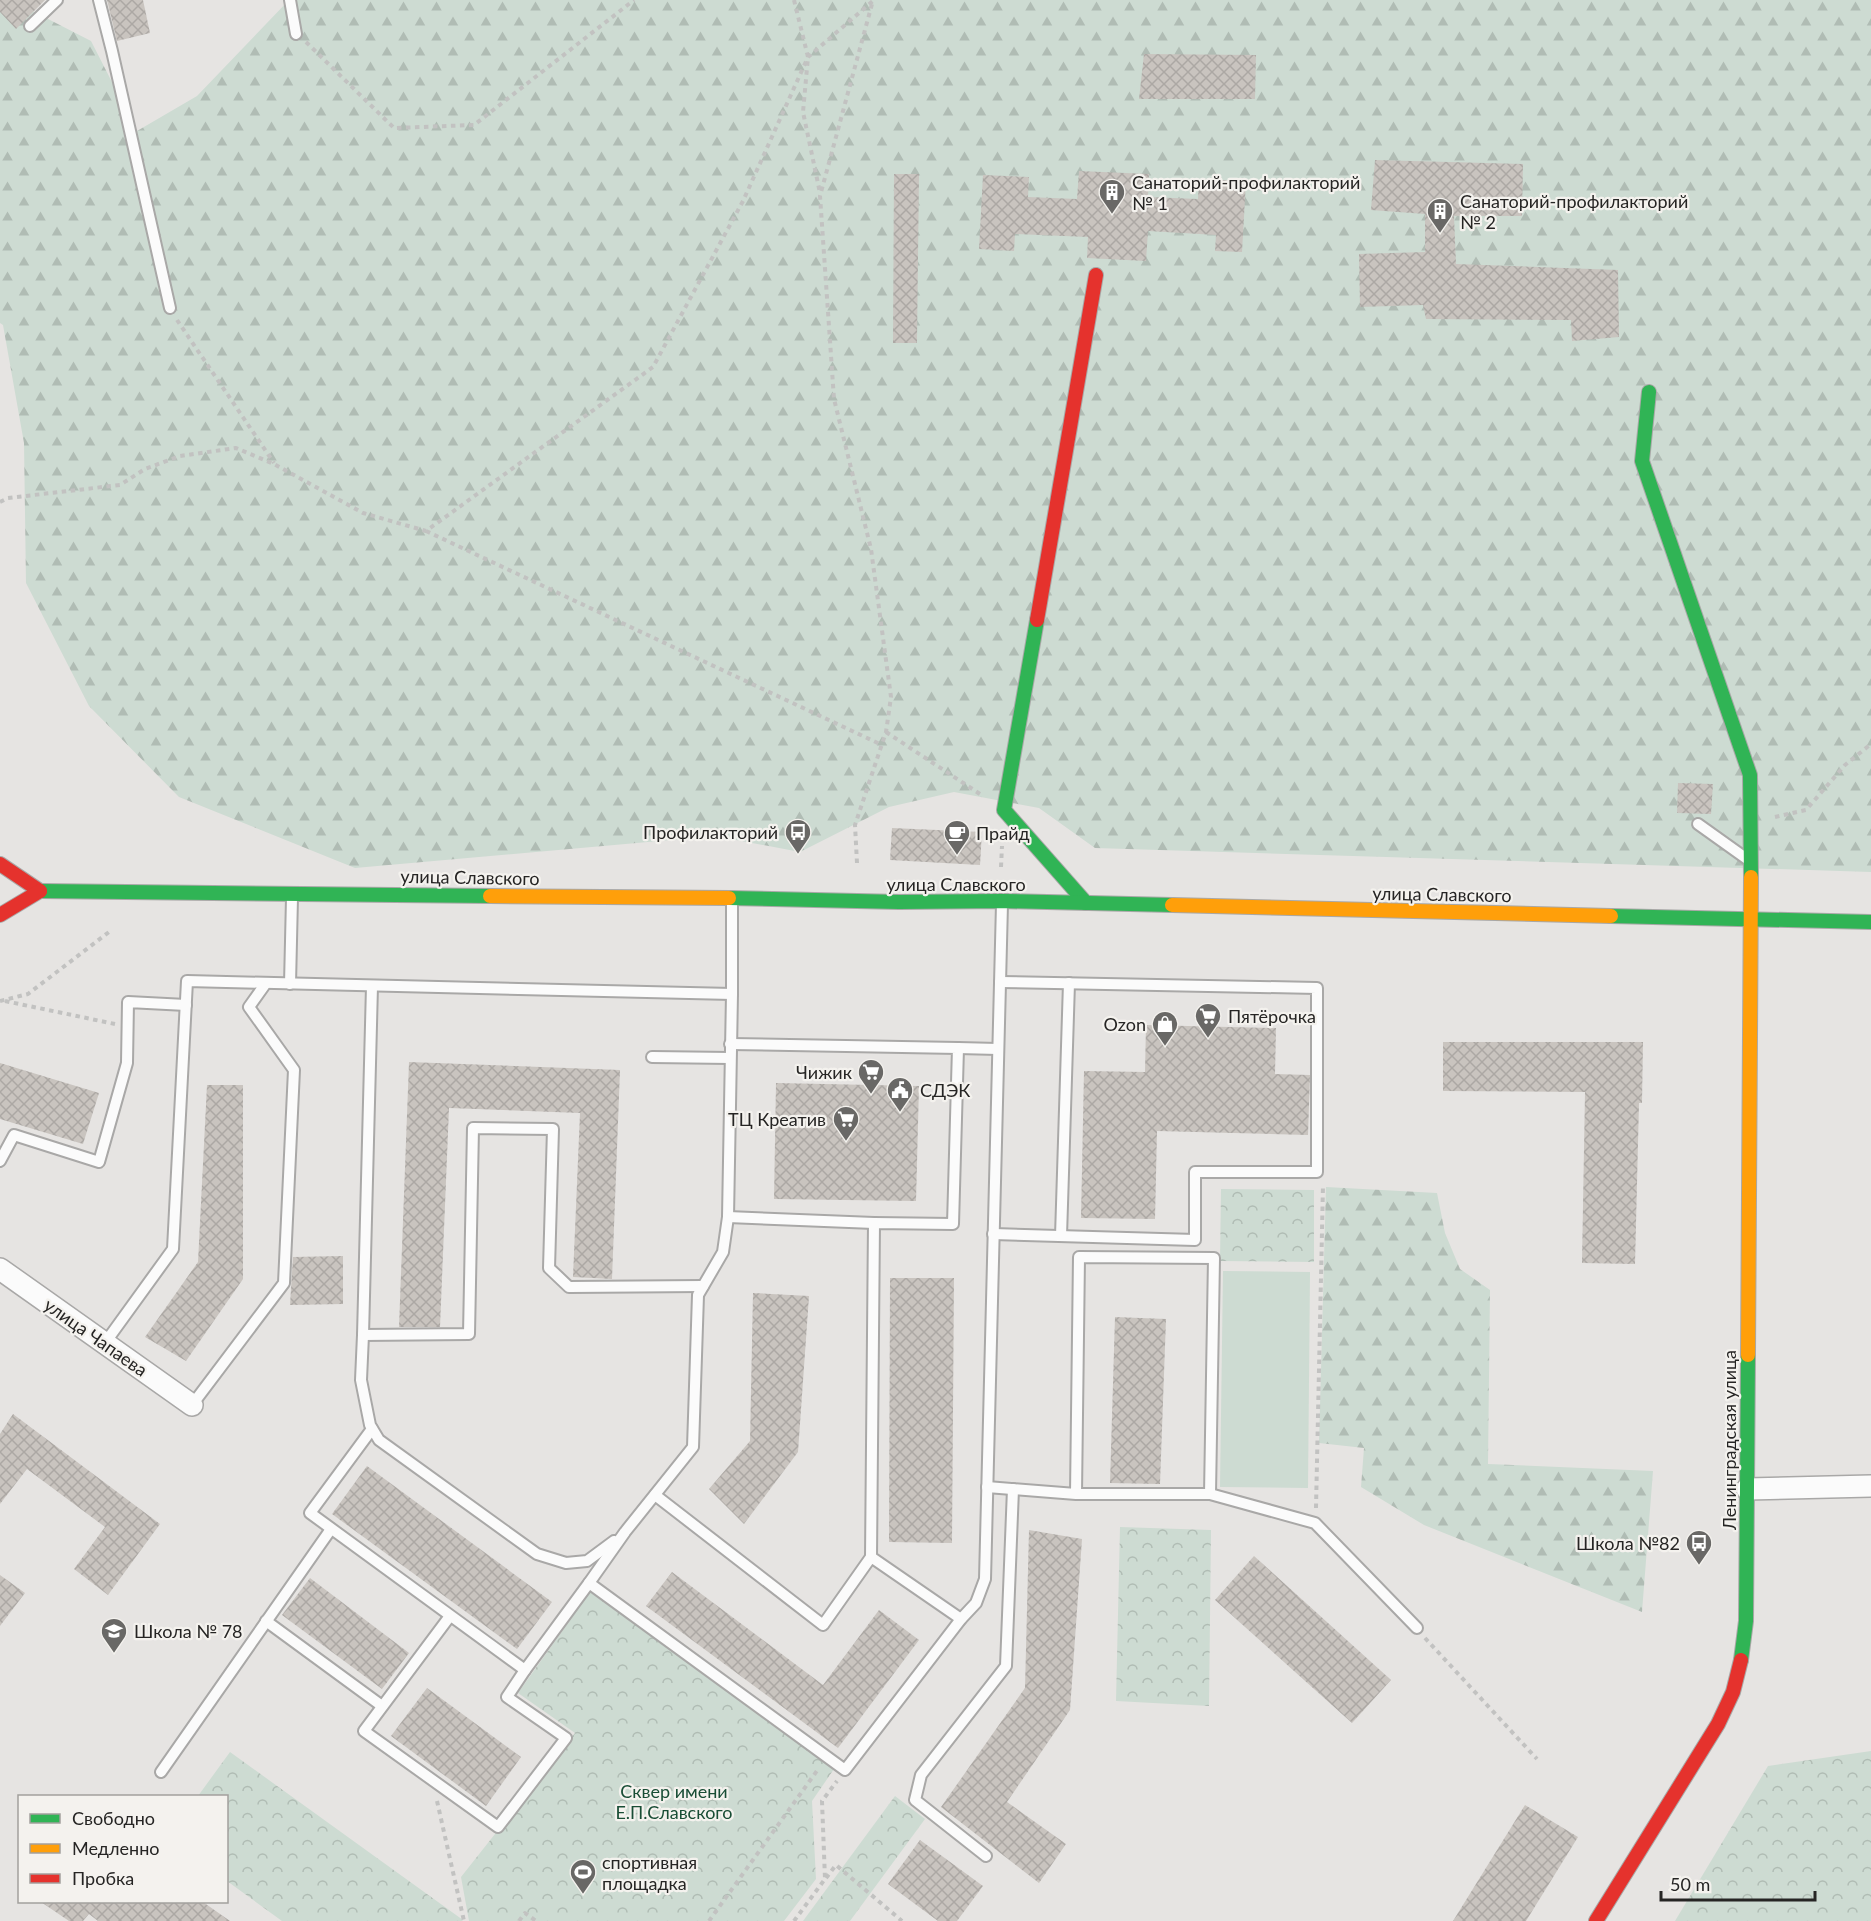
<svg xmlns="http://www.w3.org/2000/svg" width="1871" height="1921" viewBox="0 0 1871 1921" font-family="Lato,sans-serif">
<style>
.forest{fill:url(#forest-firs)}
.park{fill:url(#park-crowns)}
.pitch{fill:#cddbd2}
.building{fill:url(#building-cross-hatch)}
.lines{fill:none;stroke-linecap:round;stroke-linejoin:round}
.lane-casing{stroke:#a9a8a7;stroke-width:14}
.street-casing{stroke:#a9a8a7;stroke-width:24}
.fast-casing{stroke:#a9a8a7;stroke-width:16}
.slow-casing{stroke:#a9a8a7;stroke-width:16}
.jam-casing{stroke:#a9a8a7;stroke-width:16}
.path{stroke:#c2c2c1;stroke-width:4;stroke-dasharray:4.5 4.5;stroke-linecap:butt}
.lane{stroke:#fbfbfb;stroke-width:10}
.street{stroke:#fbfbfb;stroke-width:21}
.fast{stroke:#30b455;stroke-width:14}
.slow{stroke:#ff9f0a;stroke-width:14}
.jam{stroke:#e5322d;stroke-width:14}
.labels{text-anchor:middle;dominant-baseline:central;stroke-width:4.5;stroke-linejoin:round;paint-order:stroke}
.poi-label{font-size:18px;fill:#262524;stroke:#f4f2ee;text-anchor:start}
.street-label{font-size:18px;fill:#262524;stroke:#f4f2ee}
.park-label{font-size:18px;fill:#184d35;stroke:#f4f2ee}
</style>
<defs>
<pattern id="forest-firs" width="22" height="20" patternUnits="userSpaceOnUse" patternTransform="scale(1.5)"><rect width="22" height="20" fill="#cddbd2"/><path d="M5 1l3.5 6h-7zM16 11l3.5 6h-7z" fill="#b0bcb4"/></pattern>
<pattern id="park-crowns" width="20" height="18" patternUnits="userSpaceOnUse" patternTransform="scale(1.5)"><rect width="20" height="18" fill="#cddbd2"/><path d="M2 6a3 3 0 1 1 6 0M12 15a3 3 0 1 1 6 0" fill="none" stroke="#b0bcb4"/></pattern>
<pattern id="building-cross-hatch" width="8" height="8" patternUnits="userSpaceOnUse" patternTransform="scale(1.5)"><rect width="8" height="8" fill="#c9c4bf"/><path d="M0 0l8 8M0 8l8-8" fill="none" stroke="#aca8a4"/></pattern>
</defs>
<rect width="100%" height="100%" fill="#e6e4e2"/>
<g class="forest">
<polygon points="0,0 11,0 91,41 137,131 197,96 289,0 1871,0 1871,872 1095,848 1039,808 954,792 889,807 800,852 715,836 355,868 179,797 89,706 26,583 24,443 3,325 0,323"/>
<polygon points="1326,1187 1437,1193 1445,1233 1460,1269 1490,1290 1488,1464 1653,1471 1642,1612 1424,1525 1361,1487 1364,1448 1319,1443"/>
</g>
<g class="park">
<polygon points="1221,1189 1314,1190 1314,1262 1220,1261"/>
<polygon points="1120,1527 1211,1530 1209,1706 1116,1701"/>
<polygon points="590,1592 834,1769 812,1801 816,1879 784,1921 469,1921 461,1877 575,1733 518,1693"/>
<polygon points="1871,1751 1871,1921 1675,1921 1768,1766"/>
<polygon points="230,1752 463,1920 462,1921 282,1921 227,1881 226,1796 198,1796"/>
<polygon points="895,1796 925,1819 850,1921 803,1921"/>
</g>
<polygon class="pitch" points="1223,1271 1310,1272 1308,1488 1220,1487"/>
<g class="building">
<polygon points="0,0 45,0 16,29 0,12"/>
<polygon points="107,0 143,0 150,33 117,41"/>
<polygon points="1144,54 1256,55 1255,99 1139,99"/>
<polygon points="1375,160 1523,164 1522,216 1454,216 1456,264 1618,270 1619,337 1572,341 1571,320 1426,319 1423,305 1360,307 1359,254 1425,252 1425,214 1371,210"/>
<polygon points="1079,171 1149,174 1148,197 1198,199 1199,179 1246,181 1242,252 1215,251 1216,235 1148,231 1146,261 1087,258 1088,237 1015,234 1014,251 979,249 983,175 1029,177 1028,197 1077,199"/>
<polygon points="894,174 919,174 917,343 893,343"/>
<polygon points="1678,783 1713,784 1711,814 1677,813"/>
<polygon points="892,828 982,832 980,865 890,860"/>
<polygon points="1146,1025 1276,1028 1275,1074 1310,1075 1308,1135 1157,1131 1155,1219 1081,1218 1084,1071 1145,1072"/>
<polygon points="1443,1042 1643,1042 1642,1103 1639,1103 1635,1264 1582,1263 1585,1092 1443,1091"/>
<polygon points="409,1062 620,1070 612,1279 573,1277 580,1113 449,1108 440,1327 399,1327"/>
<polygon points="0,1063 99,1093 83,1144 0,1119"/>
<polygon points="776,1083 919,1086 916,1201 774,1199"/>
<polygon points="207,1085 243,1085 243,1279 186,1361 145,1337 198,1262"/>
<polygon points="343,1256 343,1304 290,1305 293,1257"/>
<polygon points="890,1278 954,1278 952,1543 889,1542"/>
<polygon points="753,1293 809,1296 798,1452 744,1524 709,1489 750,1441"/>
<polygon points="1115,1317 1166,1319 1160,1484 1110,1483"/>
<polygon points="13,1414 160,1524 108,1595 74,1569 105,1527 27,1469 0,1504 0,1434"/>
<polygon points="367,1466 552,1602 517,1649 332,1514"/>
<polygon points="1029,1530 1082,1539 1070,1710 1007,1802 1066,1844 1039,1883 941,1807 1025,1688"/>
<polygon points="1254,1556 1391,1680 1352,1723 1215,1600"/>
<polygon points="672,1572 823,1685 879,1610 919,1640 838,1748 646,1606"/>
<polygon points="0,1575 25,1593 0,1626"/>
<polygon points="310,1578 409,1653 382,1689 282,1615"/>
<polygon points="427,1688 521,1757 486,1806 391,1736"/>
<polygon points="1525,1805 1578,1837 1526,1921 1453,1921"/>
<polygon points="920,1840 983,1886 957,1921 938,1921 888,1884"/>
<polygon points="41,1902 203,1902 230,1921 98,1921 89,1914 83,1921 69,1921"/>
</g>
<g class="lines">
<g class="lane-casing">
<g id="lane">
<polyline points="99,0 112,51 170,308"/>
<polyline points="290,0 296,34"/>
<polyline points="30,26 57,0"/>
<polyline points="1698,824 1747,859"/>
<polyline points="290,984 292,898"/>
<polyline points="372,986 363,1335 361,1380 370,1425 379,1440 537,1554 566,1563 587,1561 614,1541"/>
<polyline points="732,994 728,1217 723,1252 698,1295 693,1447 625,1532 589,1583 845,1770 961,1619 976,1603 985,1579 1002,904"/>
<polyline points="730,1044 958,1048 953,1224 874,1223 871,1557"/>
<polyline points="958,1048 998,1049"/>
<polyline points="652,1057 730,1058"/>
<polyline points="0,1161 14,1135 99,1162 127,1063 128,1002 186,1005"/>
<polyline points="728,1217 874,1223"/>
<polyline points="993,1234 1195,1240 1195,1172 1317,1172 1317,988 1000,982"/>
<polyline points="1061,1236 1069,983"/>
<polyline points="363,1335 469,1334 473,1128 553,1129 549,1268 569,1287 703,1286"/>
<polyline points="105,1343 173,1249 187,981 732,994 732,901"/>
<polyline points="192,1405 284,1283 294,1070 249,1007 266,983"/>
<polyline points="372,1429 310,1513 525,1670 589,1583"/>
<polyline points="987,1487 1076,1494 1079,1257 1214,1258 1210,1494 1076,1494"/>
<polyline points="1210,1494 1315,1523 1417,1628"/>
<polyline points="655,1495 823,1625 871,1557 961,1619"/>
<polyline points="450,1616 364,1731 498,1827 566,1738 507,1697 525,1670"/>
<polyline points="266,1621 382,1706"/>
<polyline points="161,1772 331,1529"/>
<polyline points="986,1856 915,1800 921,1775 1006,1666 1013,1489"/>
</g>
</g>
<g class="street-casing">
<g id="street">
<polyline points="0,1269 192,1405"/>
<polyline points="1747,1489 1871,1486"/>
</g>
</g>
<g class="fast-casing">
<g id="fast">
<polyline points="1649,392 1642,461 1750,775 1751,877"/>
<polyline points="1037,620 1004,810 1086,903"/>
<polyline points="40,891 490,896"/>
<polyline points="729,898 899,902 1002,901 1172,905"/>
<polyline points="1611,916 1871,922"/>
<polyline points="1741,1660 1746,1621 1748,1355"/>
</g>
</g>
<g class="slow-casing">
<g id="slow">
<polyline points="490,896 729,898"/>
<polyline points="1172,905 1611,916"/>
<polyline points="1748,1355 1751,877"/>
</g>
</g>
<g class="jam-casing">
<g id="jam">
<polyline points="1037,620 1096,275"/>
<polyline points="0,864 40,891"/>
<polyline points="0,915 40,891"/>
<polyline points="1596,1921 1718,1724 1733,1692 1741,1660"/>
</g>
</g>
<g class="path">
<polyline points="794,0 808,57 803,112 820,193"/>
<polyline points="306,42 394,128 474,125 634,0"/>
<polyline points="177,320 274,463"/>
<polyline points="0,502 8,498 120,485 145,469 180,456 236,448 274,464 363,513 426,531 653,367 743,201 808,57 874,0"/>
<polyline points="426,531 882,745"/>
<polyline points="886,732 983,796"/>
<polyline points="1775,817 1806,810 1845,765 1871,744"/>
<polyline points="857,863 855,825 886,732 891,697 871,549 834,399 820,196 872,4"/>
<polyline points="1001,867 1002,846"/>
<polyline points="0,1001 28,994 109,932"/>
<polyline points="5,1001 115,1024"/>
<polyline points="1316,1508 1323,1185"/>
<polyline points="1425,1638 1537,1759"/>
<polyline points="437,1801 464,1921"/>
<polyline points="826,1878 836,1865 902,1921"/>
<polyline points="519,1921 525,1913 536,1921"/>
<polyline points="709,1921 819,1768"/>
<polyline points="794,1921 825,1879 822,1801 837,1781"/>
</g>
<use href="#lane" class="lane"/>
<use href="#street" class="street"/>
<use href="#fast" class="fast"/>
<use href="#slow" class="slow"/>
<use href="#jam" class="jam"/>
</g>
<defs>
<g id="building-pin" transform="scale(1.35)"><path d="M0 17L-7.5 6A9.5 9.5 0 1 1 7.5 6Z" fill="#696866" stroke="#f4f2ee"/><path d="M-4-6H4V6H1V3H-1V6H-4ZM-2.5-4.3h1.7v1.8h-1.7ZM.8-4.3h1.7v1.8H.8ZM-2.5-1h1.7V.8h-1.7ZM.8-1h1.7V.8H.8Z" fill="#fff"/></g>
<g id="bus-pin" transform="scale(1.35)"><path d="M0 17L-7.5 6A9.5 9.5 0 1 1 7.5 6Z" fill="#696866" stroke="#f4f2ee"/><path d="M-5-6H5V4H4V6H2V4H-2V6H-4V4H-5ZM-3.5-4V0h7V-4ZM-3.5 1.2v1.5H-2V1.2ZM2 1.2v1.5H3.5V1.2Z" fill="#fff"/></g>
<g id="cafe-pin" transform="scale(1.35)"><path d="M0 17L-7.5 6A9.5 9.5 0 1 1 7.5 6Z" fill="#696866" stroke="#f4f2ee"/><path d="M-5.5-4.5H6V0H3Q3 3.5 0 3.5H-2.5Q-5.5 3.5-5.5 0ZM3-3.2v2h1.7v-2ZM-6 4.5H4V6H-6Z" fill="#fff"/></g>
<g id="supermarket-pin" transform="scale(1.35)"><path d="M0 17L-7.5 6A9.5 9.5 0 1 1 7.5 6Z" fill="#696866" stroke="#f4f2ee"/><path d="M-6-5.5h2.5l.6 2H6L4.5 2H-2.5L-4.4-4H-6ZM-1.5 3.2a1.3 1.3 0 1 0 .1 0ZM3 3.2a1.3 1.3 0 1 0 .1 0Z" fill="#fff"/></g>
<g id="shop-pin" transform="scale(1.35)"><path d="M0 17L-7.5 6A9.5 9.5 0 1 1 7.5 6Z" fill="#696866" stroke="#f4f2ee"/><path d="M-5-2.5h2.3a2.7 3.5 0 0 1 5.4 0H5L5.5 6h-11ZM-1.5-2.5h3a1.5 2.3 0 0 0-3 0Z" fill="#fff"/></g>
<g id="civic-pin" transform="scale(1.35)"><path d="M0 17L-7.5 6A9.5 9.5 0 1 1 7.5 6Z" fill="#696866" stroke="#f4f2ee"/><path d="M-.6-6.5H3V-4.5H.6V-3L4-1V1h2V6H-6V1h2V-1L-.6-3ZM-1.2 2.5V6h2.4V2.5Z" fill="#fff"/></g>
<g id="school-pin" transform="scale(1.35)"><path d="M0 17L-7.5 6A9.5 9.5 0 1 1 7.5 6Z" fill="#696866" stroke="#f4f2ee"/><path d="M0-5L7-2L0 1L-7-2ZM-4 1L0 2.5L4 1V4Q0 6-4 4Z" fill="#fff"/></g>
<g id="stadium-pin" transform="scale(1.35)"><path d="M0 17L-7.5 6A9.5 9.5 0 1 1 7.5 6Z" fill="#696866" stroke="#f4f2ee"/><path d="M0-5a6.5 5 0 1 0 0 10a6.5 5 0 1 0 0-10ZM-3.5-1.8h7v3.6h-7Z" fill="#fff"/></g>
</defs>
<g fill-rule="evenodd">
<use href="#building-pin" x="1112" y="192"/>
<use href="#building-pin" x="1440" y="211"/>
<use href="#bus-pin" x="798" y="832"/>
<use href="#cafe-pin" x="957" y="833"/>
<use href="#supermarket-pin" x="1208" y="1016"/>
<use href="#shop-pin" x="1165" y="1024"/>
<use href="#supermarket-pin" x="871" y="1072"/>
<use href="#civic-pin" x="900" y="1090"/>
<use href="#supermarket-pin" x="846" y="1119"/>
<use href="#bus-pin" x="1699" y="1543"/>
<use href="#school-pin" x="114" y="1631"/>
<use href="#stadium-pin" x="583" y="1872"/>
</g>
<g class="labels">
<g class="poi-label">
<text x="1132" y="182">Санаторий-профилакторий<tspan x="1132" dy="21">№ 1</tspan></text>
<text x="1460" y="201">Санаторий-профилакторий<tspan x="1460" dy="21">№ 2</tspan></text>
<text x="778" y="832" text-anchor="end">Профилакторий</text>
<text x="976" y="833">Прайд</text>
<text x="1228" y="1016">Пятёрочка</text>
<text x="1146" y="1024" text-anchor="end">Ozon</text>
<text x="852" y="1072" text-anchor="end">Чижик</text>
<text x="920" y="1090">СДЭК</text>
<text x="826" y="1119" text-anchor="end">ТЦ Креатив</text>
<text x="1680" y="1543" text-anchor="end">Школа №82</text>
<text x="134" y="1631">Школа № 78</text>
<text x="602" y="1862">спортивная<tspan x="602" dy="21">площадка</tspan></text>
</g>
<g class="street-label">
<text transform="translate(470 877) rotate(1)">улица Славского</text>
<text x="956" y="884">улица Славского</text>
<text transform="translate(1442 894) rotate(1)">улица Славского</text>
<text transform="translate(96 1337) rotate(35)">улица Чапаева</text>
<text transform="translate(1729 1440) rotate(-90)">Ленинградская улица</text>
</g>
<g class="park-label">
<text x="674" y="1791">Сквер имени<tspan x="674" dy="21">Е.П.Славского</tspan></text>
</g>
</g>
<rect x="18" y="1795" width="210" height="108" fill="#f4f2ee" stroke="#a2a09d" stroke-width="1.5"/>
<rect x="30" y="1814" width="30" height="9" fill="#30b455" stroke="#a2a09d" stroke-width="1.5"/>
<text x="72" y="1825" font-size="18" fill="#262524">Свободно</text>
<rect x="30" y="1844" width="30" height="9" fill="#ff9f0a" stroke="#a2a09d" stroke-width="1.5"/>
<text x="72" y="1855" font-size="18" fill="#262524">Медленно</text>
<rect x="30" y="1874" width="30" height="9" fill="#e5322d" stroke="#a2a09d" stroke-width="1.5"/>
<text x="72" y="1885" font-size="18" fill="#262524">Пробка</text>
<path d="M1661 1891v9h154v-9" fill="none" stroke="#262524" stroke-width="3"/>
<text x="1670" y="1891" font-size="18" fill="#262524" stroke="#f4f2ee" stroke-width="4.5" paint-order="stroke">50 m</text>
</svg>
